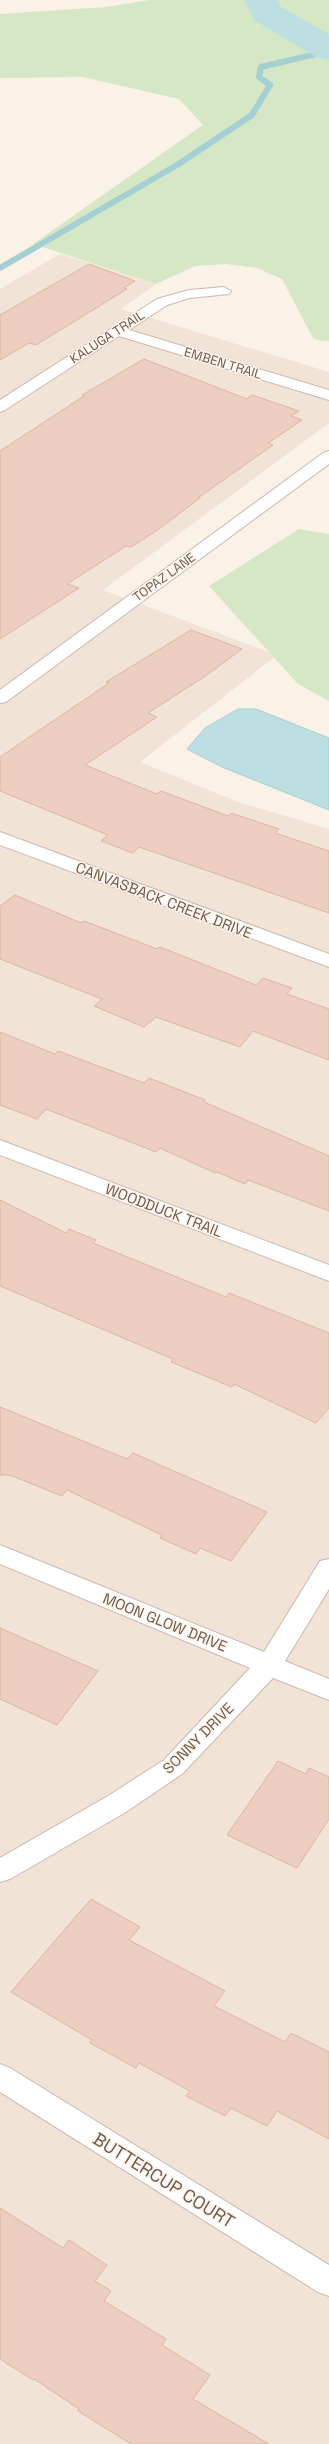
<svg xmlns="http://www.w3.org/2000/svg" width="329" height="2444" viewBox="0 0 329 2444" font-family="'Space Grotesk',sans-serif">
<style>
.residential{fill:#f1e3d6}
.green{fill:#d6e7c6}
.water{fill:#bddfe2;stroke:#a4cfd3}
.lines{fill:none;stroke-linecap:round;stroke-linejoin:round}
.stream{stroke:#a4cfd3;stroke-width:6}
.river{fill:#bddfe2;fill-rule:evenodd}
.building{fill:#edcfc1;stroke:#deb5a2}
.minor-casing{stroke:#cbb9ae;stroke-width:2}
.minor{fill:#fff;fill-rule:evenodd}
.labels{text-anchor:middle;dominant-baseline:central;stroke-width:3;stroke-linejoin:round;paint-order:stroke}
.far-street-label{font-size:13px;fill:#72584d;stroke:#fdf6ec}
.street-label{font-size:15px;fill:#72584d;stroke:#fdf6ec}
.near-street-label{font-size:18px;fill:#72584d;stroke:#fdf6ec}
</style>
<rect width="100%" height="100%" fill="#faf1e7"/>
<polygon class="residential" points="60,254 156,284 121,309 329,372 329,423 103,590 277,655 140,762 238,802 329,829 329,2444 0,2444 0,289"/>
<g class="green">
<polygon points="149,0 329,0 329,341 321,341 313,338 282,279 257,268 226,264 195,266 156,284 33,244 203,125 179,99 83,77 0,78 0,14 106,7"/>
<polygon points="299,529 329,534 329,701 298,684 209,586"/>
</g>
<polygon class="water" points="238,709 256,709 329,738 329,810 222,767 187,749 205,728"/>
<g class="lines">
<polyline class="stream" points="0,268 177,165 252,115 270,85 259,77 261,67 329,51"/>
<polygon class="river" points="244,0 278,0 281,7 329,34 329,60 316,57 254,20"/>
</g>
<g class="building">
<polygon points="89,264 135,281 124,288 127,289 36,345 29,343 0,360 0,315"/>
<polygon points="144,359 247,399 252,395 299,411 291,416 302,420 268,443 273,445 198,498 200,498 159,529 131,547 126,546 67,584 79,588 0,639 0,451 84,396 82,395"/>
<polygon points="191,630 242,649 207,675 148,713 157,717 85,765 157,794 161,791 228,816 231,813 279,829 275,833 329,851 329,913 139,847 133,853 101,841 108,835 0,791 0,757 109,683 106,682"/>
<polygon points="15,895 81,923 84,921 157,949 160,947 256,985 263,978 292,988 287,994 329,1009 329,1060 253,1031 240,1047 156,1017 144,1027 94,1006 102,999 0,959 0,906"/>
<polygon points="0,1032 55,1054 58,1051 144,1083 149,1078 205,1100 204,1102 329,1156 329,1211 248,1180 245,1184 217,1172 215,1173 160,1148 156,1152 46,1109 37,1119 0,1105"/>
<polygon points="0,1200 66,1233 69,1229 96,1240 93,1243 226,1297 229,1293 329,1333 329,1408 316,1423 234,1384 232,1387 171,1362 173,1359 0,1286"/>
<polygon points="0,1407 127,1459 133,1453 267,1512 231,1561 200,1548 196,1554 160,1538 162,1535 67,1490 62,1496 10,1475 0,1475"/>
<polygon points="0,1628 98,1671 57,1725 0,1699"/>
<polygon points="278,1761 306,1774 309,1768 329,1777 329,1819 297,1868 227,1835"/>
<polygon points="91,1899 140,1927 129,1940 225,1991 214,2006 285,2042 291,2033 329,2052 329,2139 277,2111 267,2126 231,2108 225,2116 186,2096 190,2091 139,2063 136,2068 90,2043 92,2040 11,1992"/>
<polygon points="0,2208 63,2248 69,2240 107,2265 95,2281 111,2291 104,2301 166,2339 162,2345 210,2375 193,2399 269,2444 131,2444 78,2411 79,2409 34,2379 33,2380 0,2359"/>
</g>
<g class="lines">
<g class="minor-casing">
<g id="minor">
<polygon points="224,287 231,291 229,294 190,298 167,305 129,330 329,390 329,400 119,336 5,410 0,412 0,400 157,299 189,290"/>
<polygon points="329,451 329,464 6,702 0,703 0,690 323,453"/>
<polygon points="0,832 329,954 329,967 0,845"/>
<polygon points="0,1140 329,1265 329,1281 0,1155"/>
<polygon points="0,1545 264,1652 320,1561 329,1559 329,1589 285,1661 329,1679 329,1700 273,1678 182,1774 126,1812 10,1879 0,1882 0,1858 108,1796 164,1760 250,1668 0,1564"/>
<polygon points="0,2064 10,2068 329,2265 329,2296 318,2292 0,2092"/>
</g>
</g>
<use href="#minor" class="minor"/>
</g>
<g class="labels">
<g class="far-street-label">
<text transform="translate(107 337) rotate(-33)">KALUGA TRAIL</text>
<text transform="translate(223 363) rotate(17)">EMBEN TRAIL</text>
<text transform="translate(164 577) rotate(-36)">TOPAZ LANE</text>
</g>
<g class="street-label">
<text transform="translate(164 900) rotate(21)">CANVASBACK CREEK DRIVE</text>
<text transform="translate(164 1210) rotate(21)">WOODDUCK TRAIL</text>
<text transform="translate(165 1622) rotate(22)">MOON GLOW DRIVE</text>
<text transform="translate(198 1738) rotate(-45)">SONNY DRIVE</text>
</g>
<g class="near-street-label">
<text transform="translate(164 2180) rotate(32)">BUTTERCUP COURT</text>
</g>
</g>
</svg>
